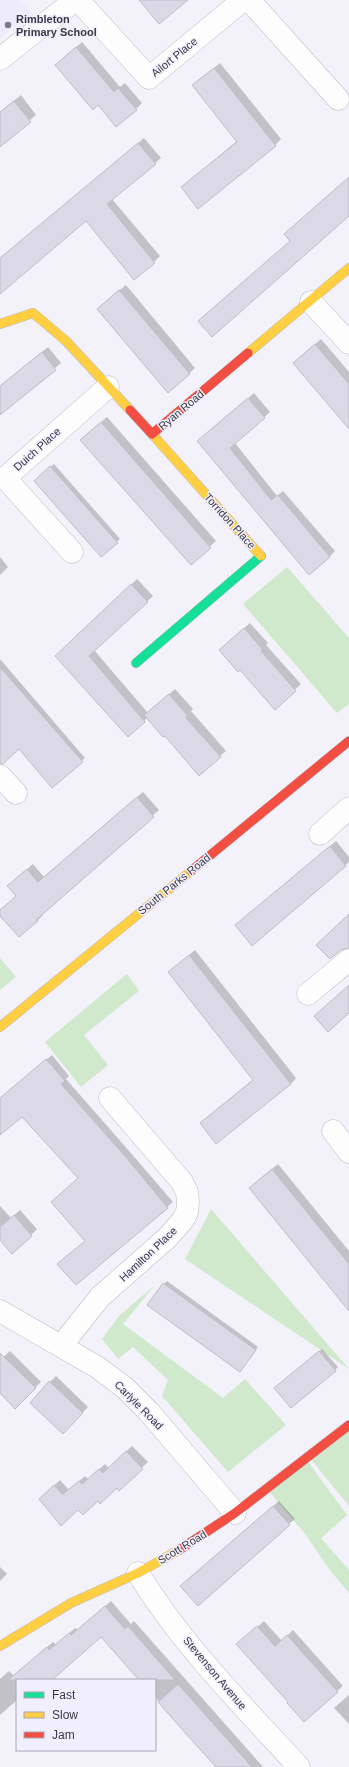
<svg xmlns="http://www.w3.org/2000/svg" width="349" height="1767" viewBox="0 0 349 1767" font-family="Helvetica,sans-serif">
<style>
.built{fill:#eeebfc}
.green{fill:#d0e8cc}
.shadow{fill:#0003}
.building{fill:#dcd9e6;stroke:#bebcc4}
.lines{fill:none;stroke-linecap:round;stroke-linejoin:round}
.street-casing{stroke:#bcbac2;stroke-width:23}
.fast-casing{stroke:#bcbac2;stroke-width:10}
.slow-casing{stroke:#bcbac2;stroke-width:10}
.jam-casing{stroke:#bcbac2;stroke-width:10}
.street{stroke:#fdfdfe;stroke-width:22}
.fast{stroke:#16e098;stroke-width:9}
.slow{stroke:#ffcf43;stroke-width:9}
.jam{stroke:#f24e42;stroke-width:9}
.poi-dot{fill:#7c7a83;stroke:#f1eefd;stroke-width:1.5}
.labels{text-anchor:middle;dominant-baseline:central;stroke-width:3;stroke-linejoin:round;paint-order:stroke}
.poi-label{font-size:11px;font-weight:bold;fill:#3c3a43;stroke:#f1eefd;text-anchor:start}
.street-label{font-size:11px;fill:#3c3a43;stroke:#f1eefd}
</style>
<rect width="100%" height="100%" fill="#f3f2fa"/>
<polygon class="built" points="0,0 20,0 32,13 0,38"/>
<g class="green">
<polygon points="287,567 349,638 349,704 337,713 243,604"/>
<polygon points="0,958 16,977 0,990"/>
<polygon points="127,974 139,991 84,1035 108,1065 81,1087 45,1042"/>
<polygon points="211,1209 349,1369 185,1259"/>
<polygon points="155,1285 123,1324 223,1398 245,1379 286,1425 228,1472 162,1396 168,1380 133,1347 118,1359 102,1339 119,1316"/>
<polygon points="349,1425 349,1506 309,1457"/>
<polygon points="306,1459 347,1515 321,1538 349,1570 349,1593 329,1569 306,1535 267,1489"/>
</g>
<g class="shadow">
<polygon points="82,42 120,87 125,83 142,103 136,109 98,104 62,59"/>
<polygon points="220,63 281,139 275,145 182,187 237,141 193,85"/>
<polygon points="21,95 36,115 0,146 0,112"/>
<polygon points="144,138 161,158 112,199 160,256 154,262 87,220 0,293 0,259"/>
<polygon points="126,285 195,368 168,392 104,303"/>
<polygon points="321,339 349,372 349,427 300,357"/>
<polygon points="48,347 61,363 0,413 0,386"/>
<polygon points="254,393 270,412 235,443 277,496 283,491 335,551 329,557 204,436"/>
<polygon points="107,417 216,541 191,564 87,434"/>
<polygon points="54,464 120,539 101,556 35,481"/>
<polygon points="0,557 8,567 0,575"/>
<polygon points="137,579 153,596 94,650 148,713 175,689 193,709 191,711 226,751 220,756 165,734 147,718 144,721 57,656"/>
<polygon points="250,623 268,643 266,645 301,684 275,708 226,644"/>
<polygon points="0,659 85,758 52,787 19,748 0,757"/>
<polygon points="143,792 159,810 42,914 43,915 37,921 19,936 0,914 0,911 17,896 14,880 33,864 44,877"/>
<polygon points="336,841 349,857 349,862 252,944 242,920"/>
<polygon points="195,950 296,1078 291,1084 201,1123 254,1079 175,967"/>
<polygon points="52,1055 69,1076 66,1079 130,1152 173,1202 76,1284 86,1240 79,1178 22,1116 0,1134 0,1098"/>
<polygon points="278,1164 349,1251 349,1310 256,1182"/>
<polygon points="0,1206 11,1218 20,1210 37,1229 31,1235 0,1239"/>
<polygon points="167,1281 258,1347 240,1371 164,1284"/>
<polygon points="322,1349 338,1367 335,1370 279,1385"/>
<polygon points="10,1351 41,1382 15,1407 0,1392 0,1360"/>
<polygon points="56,1376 88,1407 63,1433 50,1382"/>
<polygon points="132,1446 148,1462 119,1489 117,1487 98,1500 78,1508 46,1493 60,1480 68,1489 70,1489 85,1476 88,1479 105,1464 109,1468"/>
<polygon points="279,1501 295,1519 289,1524 187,1580"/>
<polygon points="0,1567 7,1574 0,1581"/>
<polygon points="111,1601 131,1624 134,1621 263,1767 217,1767 155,1697 155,1680 140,1680 101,1636 46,1680 17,1680 17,1700 0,1715 0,1679 9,1671 14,1676 53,1642 56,1645 75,1628 78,1630"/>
<polygon points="264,1621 282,1641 293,1630 343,1686 337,1691 290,1702 244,1639"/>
<polygon points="349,1695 349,1724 334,1708"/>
</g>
<g class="building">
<polygon points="139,0 188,0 159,24"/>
<polygon points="76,47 114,92 118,88 137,110 116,127 98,105 93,110 55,65"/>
<polygon points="214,68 276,146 198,209 181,187 237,142 192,85"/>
<polygon points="14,101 31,122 0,147 0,112"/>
<polygon points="138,143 156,164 107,204 155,263 134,280 86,221 0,294 0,258"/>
<polygon points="349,177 349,216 212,337 198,321 290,241 284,234"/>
<polygon points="119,290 190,374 168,393 97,309"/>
<polygon points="315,344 349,384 349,429 293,363"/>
<polygon points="42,352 56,370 0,415 0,386"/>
<polygon points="248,398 265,418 230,448 271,500 278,495 330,557 309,575 197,441"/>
<polygon points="101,422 211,548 191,565 80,440"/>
<polygon points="50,466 118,543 101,557 34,481"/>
<polygon points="131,584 148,602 89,656 145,722 128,737 55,656"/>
<polygon points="244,628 263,650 261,651 296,691 275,710 240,670 238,672 219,650"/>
<polygon points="0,667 83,762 52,788 19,749 3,764 0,764"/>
<polygon points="169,694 188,716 186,718 221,757 199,776 165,736 163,737 144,715"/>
<polygon points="137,797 154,817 36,920 38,921 19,937 0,916 0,910 16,896 7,886 27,869 38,882"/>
<polygon points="330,846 346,866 252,946 235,925"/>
<polygon points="349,914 349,948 341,950 330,959 316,945"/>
<polygon points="189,955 291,1084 216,1144 200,1123 253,1080 168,972"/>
<polygon points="349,985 349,1013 328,1032 314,1016"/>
<polygon points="46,1059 65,1081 61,1084 125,1156 168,1208 76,1285 57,1264 85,1241 51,1202 78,1178 22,1117 0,1135 0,1098"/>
<polygon points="272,1169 349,1264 349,1311 249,1188"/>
<polygon points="14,1215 32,1236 12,1254 0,1240 0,1227"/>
<polygon points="163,1283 256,1350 240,1372 147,1305"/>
<polygon points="319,1351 336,1371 291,1408 274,1388"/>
<polygon points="0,1353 36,1388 15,1409 0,1393"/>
<polygon points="49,1381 83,1413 63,1434 30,1403"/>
<polygon points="126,1451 143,1469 119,1491 117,1488 100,1504 98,1501 83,1515 78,1510 61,1526 39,1499 54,1485 62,1494 63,1494 79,1481 82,1484 99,1469 103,1473"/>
<polygon points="273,1506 290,1525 198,1606 180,1586"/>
<polygon points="105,1606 125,1629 128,1626 175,1680 139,1680 101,1637 52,1680 8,1680 47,1647 49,1650 69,1633 71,1635"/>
<polygon points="257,1626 275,1646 287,1635 338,1692 304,1722 287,1703 288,1702 236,1644"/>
<polygon points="178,1684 194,1702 252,1767 216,1767 180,1727 158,1702"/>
</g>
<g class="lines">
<g class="street-casing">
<g id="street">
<polyline points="78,0 149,78 243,0"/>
<polyline points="249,0 338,99"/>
<polyline points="0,59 75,0"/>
<polyline points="311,302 349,343"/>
<polyline points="72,552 5,478 108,387"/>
<polyline points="0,776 16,793"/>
<polyline points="320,834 349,808"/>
<polyline points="308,994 349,960"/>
<polyline points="333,1131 349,1152"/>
<polyline points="0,1311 97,1367 125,1388 149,1412 235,1513"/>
<polyline points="61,1346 100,1297 167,1238 183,1220 187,1212 188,1203 187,1192 182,1182 110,1098"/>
<path d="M 138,1573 C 182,1645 242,1705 299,1767"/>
</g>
</g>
<g class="fast-casing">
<polyline id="fast" points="136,663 261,556"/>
</g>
<g class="slow-casing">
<g id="slow">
<polyline points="0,324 33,313 66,341 130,410"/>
<polyline points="248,353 349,268"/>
<polyline points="152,434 261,556"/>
<polyline points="0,1027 191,871"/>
<polyline points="0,1646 71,1603 138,1573 179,1550"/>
</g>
</g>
<g class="jam-casing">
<g id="jam">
<polyline points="130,410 152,434 248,353"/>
<polyline points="191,871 349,741"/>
<polyline points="179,1550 235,1513 349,1425"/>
</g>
</g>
<use href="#street" class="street"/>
<use href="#fast" class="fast"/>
<use href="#slow" class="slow"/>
<use href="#jam" class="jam"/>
</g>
<circle class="poi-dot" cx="8" cy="25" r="4"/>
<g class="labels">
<g class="poi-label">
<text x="16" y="19">Rimbleton<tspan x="16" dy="13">Primary School</tspan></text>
</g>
<g class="street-label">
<text transform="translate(174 57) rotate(-39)">Ailort Place</text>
<text transform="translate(181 410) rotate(-40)">Ryan Road</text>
<text transform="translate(37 449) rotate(-42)">Duich Place</text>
<text transform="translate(230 521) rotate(48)">Torridon Place</text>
<text transform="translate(174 884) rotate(-39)">South Parks Road</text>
<text transform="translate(148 1254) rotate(-43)">Hamilton Place</text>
<text transform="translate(139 1405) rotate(45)">Carlyle Road</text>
<text transform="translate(182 1547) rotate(-31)">Scott Road</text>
<text transform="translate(215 1673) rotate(50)">Stevenson Avenue</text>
</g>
</g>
<rect x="16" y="1679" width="140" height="72" fill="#f1eefd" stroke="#a9a6b3"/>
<rect x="24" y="1692" width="20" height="6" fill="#16e098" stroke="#a9a6b3"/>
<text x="52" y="1699" font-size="12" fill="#3c3a43">Fast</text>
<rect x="24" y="1712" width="20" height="6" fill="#ffcf43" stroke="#a9a6b3"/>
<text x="52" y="1719" font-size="12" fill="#3c3a43">Slow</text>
<rect x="24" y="1732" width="20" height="6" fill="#f24e42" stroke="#a9a6b3"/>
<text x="52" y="1739" font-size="12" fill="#3c3a43">Jam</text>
</svg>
